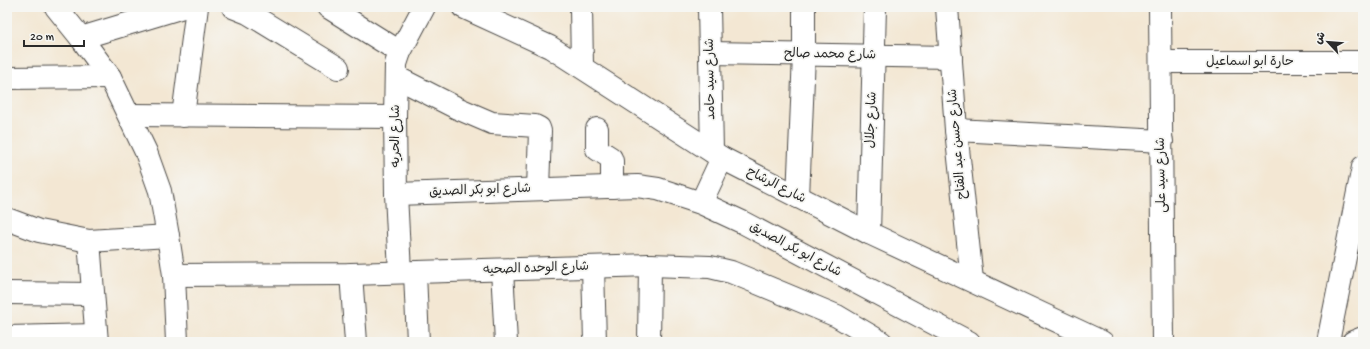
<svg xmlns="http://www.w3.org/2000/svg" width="1370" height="349" viewBox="0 0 1370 349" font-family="'Gochi Hand','Playpen Sans Arabic',sans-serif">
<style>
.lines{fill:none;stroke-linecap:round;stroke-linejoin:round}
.minor-casing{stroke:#494744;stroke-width:24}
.minor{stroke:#fff;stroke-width:22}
.labels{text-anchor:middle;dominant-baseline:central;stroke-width:3.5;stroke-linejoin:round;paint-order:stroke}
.street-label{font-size:13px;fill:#2b2b2b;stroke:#f6f6f2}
</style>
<rect width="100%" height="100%" fill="#f6f6f2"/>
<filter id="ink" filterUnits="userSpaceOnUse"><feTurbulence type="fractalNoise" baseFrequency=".025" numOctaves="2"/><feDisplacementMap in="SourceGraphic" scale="8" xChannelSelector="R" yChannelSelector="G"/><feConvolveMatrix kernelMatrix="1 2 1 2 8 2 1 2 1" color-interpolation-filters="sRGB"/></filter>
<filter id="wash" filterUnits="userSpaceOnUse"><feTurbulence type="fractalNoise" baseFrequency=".012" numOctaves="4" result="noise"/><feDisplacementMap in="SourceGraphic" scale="16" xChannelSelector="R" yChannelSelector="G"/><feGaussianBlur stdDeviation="0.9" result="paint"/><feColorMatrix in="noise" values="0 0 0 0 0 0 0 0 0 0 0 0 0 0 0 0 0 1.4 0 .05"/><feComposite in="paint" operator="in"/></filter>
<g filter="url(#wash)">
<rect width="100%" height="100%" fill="#f3e7d3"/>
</g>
<g filter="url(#ink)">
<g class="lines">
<g class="minor-casing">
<g id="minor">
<polyline points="56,7 81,38 110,77 146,152 160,191 168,236 174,275 177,342"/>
<polyline points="233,7 248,13 338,68"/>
<polyline points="328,7 400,52"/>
<polyline points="463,7 550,47 722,158 869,233 1102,342"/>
<polyline points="581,7 582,66"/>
<polyline points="709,7 712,151"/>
<polyline points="947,7 956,130 972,280"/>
<polyline points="1160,7 1163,342"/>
<polyline points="81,38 183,7"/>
<polyline points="710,53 951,57"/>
<polyline points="1161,62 1363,62"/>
<polyline points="396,77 457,108 492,123 535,126 539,128 540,131 538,189"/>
<polyline points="7,78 110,77"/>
<polyline points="129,115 395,117"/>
<polyline points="183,116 197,7"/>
<polyline points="597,129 597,149 611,158 612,161 612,187"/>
<polyline points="956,130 1162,141"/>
<polyline points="396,194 637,186 658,189 701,203 742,222 969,342"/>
<polyline points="798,197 804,55 804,7"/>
<polyline points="701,203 722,158"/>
<polyline points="7,219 39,231 89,241 168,236"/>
<polyline points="869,233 875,7"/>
<polyline points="89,241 97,342"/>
<polyline points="593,267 595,342"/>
<polyline points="502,270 506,342"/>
<polyline points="400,272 396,194 395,117 396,64 400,52 424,7"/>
<polyline points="415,273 418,342"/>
<polyline points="351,274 356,342"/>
<polyline points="174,275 351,274 650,265 710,267 731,272 748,279 837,316 881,342"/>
<polyline points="7,293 93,294"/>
<polyline points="7,337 96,335"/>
<polyline points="649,342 650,265"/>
<polyline points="1328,342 1363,167"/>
<polyline points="1353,342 1363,338"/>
</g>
</g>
<use href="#minor" class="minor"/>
</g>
</g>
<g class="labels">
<g class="street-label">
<text transform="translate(830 55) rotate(1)">شارع محمد صالح</text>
<text x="1250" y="62">حارة ابو اسماعيل</text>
<text transform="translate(711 79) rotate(-91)">شارع سيد حامد</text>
<text transform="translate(872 120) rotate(-88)">شارع جلال</text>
<text transform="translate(396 136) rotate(-90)">شارع الحريه</text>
<text transform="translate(958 144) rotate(-95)">شارع حسن عبد الفتاح</text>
<text transform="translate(1162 175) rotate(-91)">شارع سيد على</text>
<text transform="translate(776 186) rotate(27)">شارع الرشاح</text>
<text transform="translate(480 191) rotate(-2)">شارع ابو بكر الصديق</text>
<text transform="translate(795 250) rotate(28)">شارع ابو بكر الصديق</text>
<text transform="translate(536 269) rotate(-2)">شارع الوحده الصحيه</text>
</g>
</g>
<rect width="1370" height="349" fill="none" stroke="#f6f6f2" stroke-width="24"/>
<g transform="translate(1328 42) rotate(296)" stroke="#f6f6f2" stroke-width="3" paint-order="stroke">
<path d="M0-3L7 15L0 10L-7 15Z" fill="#2b2b2b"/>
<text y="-6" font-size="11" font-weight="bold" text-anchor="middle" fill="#2b2b2b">ش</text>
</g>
<path d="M24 40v6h60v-6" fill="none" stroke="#2b2b2b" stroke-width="2"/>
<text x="30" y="40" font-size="12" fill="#2b2b2b" stroke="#f6f6f2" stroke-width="3" paint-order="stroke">20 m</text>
</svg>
